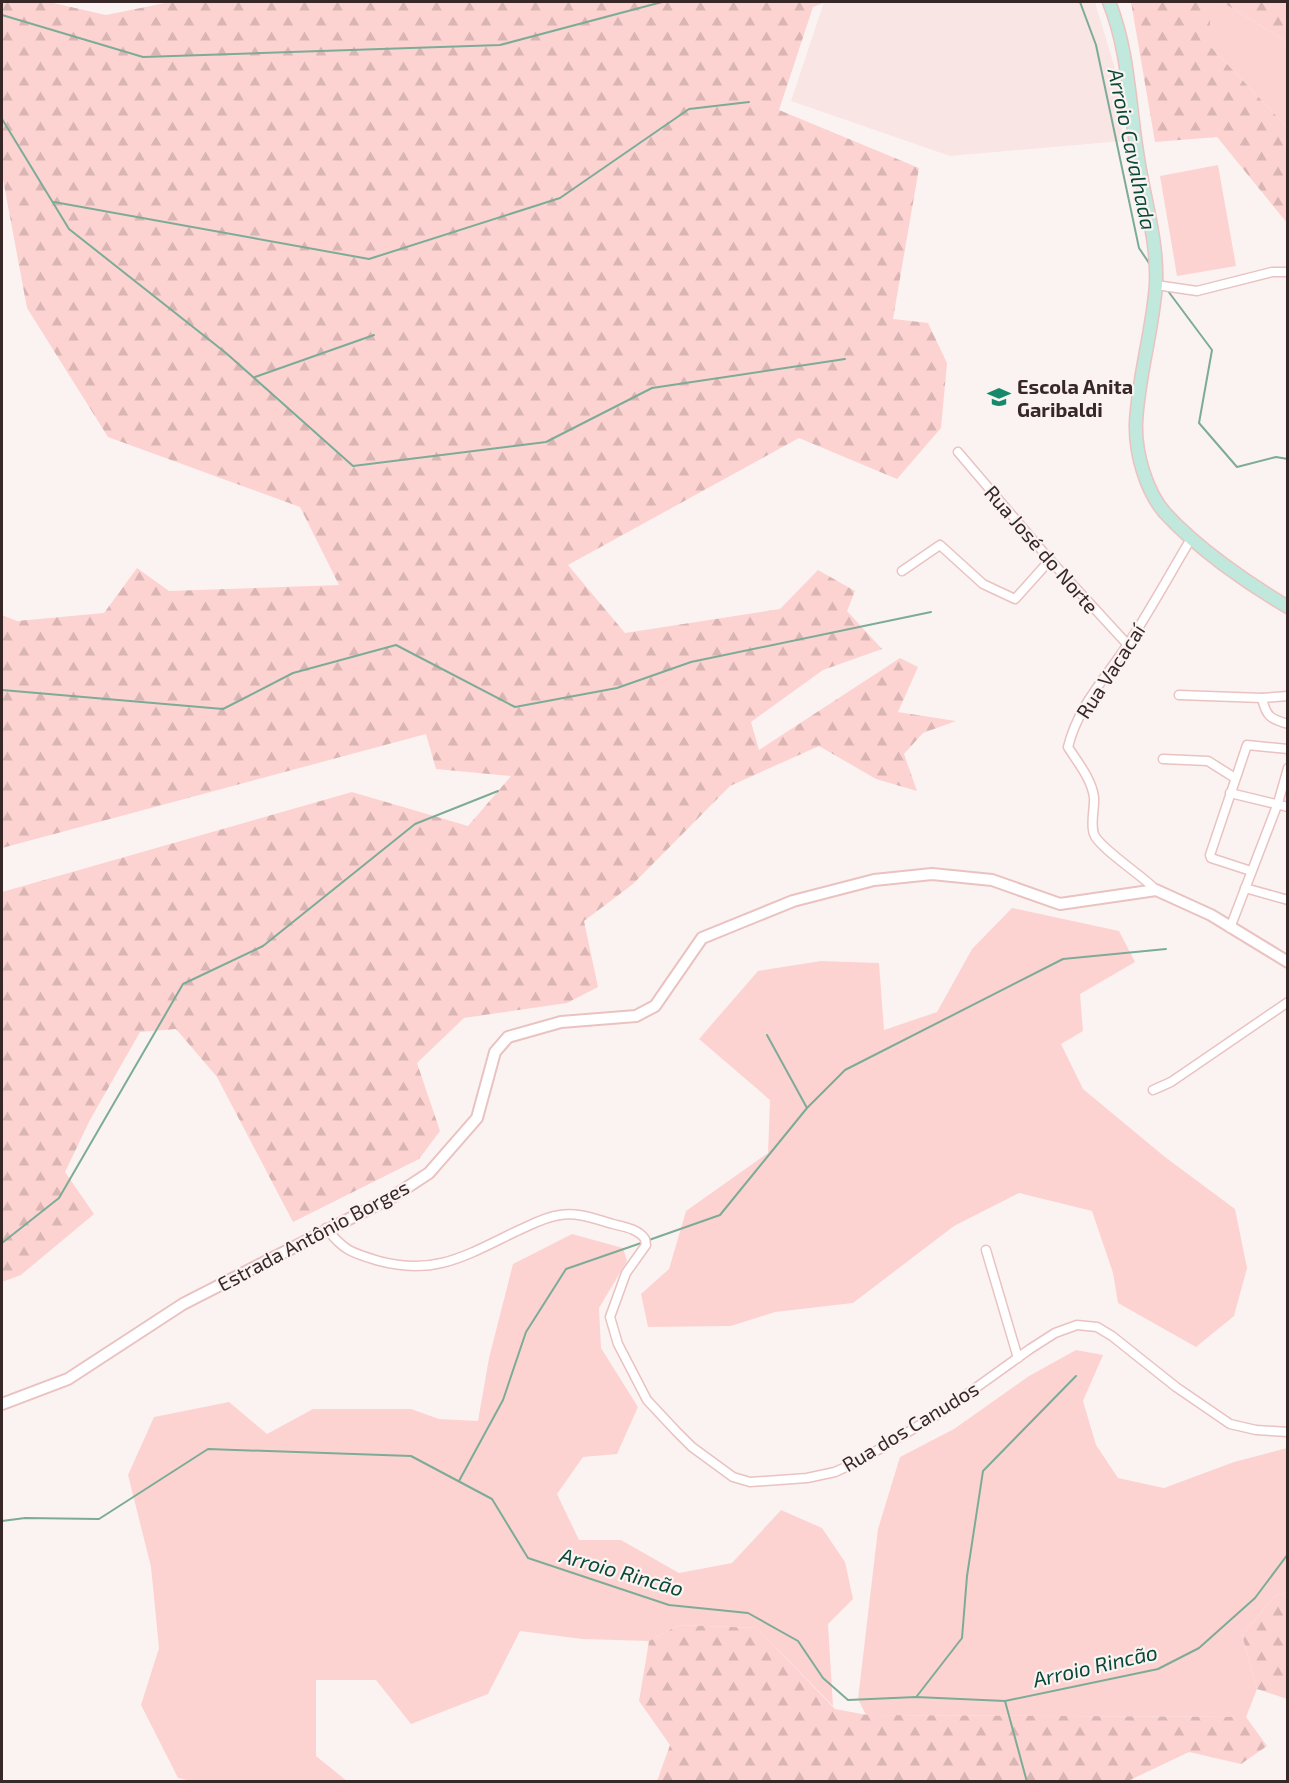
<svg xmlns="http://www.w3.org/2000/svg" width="1289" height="1783" viewBox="0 0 1289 1783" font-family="'Exo 2',sans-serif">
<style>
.built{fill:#f9e5e4}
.grass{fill:#fdd3d1}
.forest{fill:url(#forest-firs)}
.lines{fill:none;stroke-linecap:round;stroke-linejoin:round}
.stream{stroke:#7cac98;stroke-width:2}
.minor-casing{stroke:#eac2c0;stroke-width:11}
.tertiary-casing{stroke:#eac2c0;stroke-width:14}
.secondary-casing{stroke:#eac2c0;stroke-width:15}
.minor{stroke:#fff;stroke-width:8}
.tertiary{stroke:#fff;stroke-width:10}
.secondary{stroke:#c1e8dd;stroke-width:12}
.labels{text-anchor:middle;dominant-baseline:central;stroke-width:4.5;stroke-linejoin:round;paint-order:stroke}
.poi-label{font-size:20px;font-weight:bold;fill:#372827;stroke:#fbf3f2;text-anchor:start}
.street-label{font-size:20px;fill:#372827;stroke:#fbf3f2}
.water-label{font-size:21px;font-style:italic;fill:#074837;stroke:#fbf3f2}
</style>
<defs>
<pattern id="forest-firs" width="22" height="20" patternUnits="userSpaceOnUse" patternTransform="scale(1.5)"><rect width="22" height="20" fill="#fdd3d1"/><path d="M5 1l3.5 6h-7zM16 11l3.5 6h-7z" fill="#d9b5b3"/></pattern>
</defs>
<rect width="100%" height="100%" fill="#fbf3f2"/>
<polygon class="built" points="824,2 1095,2 1116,72 1123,141 950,156 791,101"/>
<g class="grass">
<polygon points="1210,2 1222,2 1287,42 1287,127 1210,46"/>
<polygon points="1218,165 1236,266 1177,276 1160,176"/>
<polygon points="1012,908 1119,931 1135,962 1080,994 1083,1031 1061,1044 1083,1089 1165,1157 1235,1209 1247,1268 1234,1316 1196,1347 1118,1303 1113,1273 1092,1211 1019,1193 954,1226 853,1303 775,1312 731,1326 648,1327 641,1294 669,1269 686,1211 768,1153 770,1100 699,1039 758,971 821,961 879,963 884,1030 937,1012 972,949"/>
<polygon points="572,1234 623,1248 627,1261 599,1308 601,1348 638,1407 617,1454 583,1457 557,1494 579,1540 621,1540 679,1573 732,1563 781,1510 822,1528 845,1562 853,1599 828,1624 833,1706 757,1628 679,1625 649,1641 582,1639 520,1631 488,1694 411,1724 376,1680 316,1680 316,1756 347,1781 197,1782 178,1778 141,1705 159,1648 151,1567 128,1475 154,1417 229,1402 267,1434 313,1409 411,1409 439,1419 478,1421 489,1358 513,1264"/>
<polygon points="1076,1350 1103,1355 1083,1401 1096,1445 1118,1478 1164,1488 1234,1462 1287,1448 1287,1592 1274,1597 1242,1635 1257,1689 1246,1717 866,1715 858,1699 878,1529 900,1457 954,1429 1029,1376"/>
</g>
<g class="forest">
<polygon points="2,2 49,2 106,15 170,2 826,2 813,7 779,110 919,168 893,319 928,323 947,363 941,428 897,479 799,438 568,565 625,633 780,609 818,570 855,591 847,611 882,649 823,670 751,722 759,750 900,658 918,667 898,712 956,721 923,733 904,754 917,791 876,779 819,746 730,786 633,884 584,921 598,987 567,1003 464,1018 417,1063 440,1131 419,1159 293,1222 217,1077 176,1029 140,1032 90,1120 65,1172 94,1214 21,1275 2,1282 2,892 352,792 468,826 511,776 436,769 426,734 2,848 2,615 17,621 104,613 137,568 169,591 339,585 300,507 108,437 27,308 2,174"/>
<polygon points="1131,2 1210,2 1210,46 1287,127 1287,223 1217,137 1155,142"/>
<polygon points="1222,2 1287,2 1287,42"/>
<polygon points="1287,1592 1287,1699 1257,1689 1242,1635 1274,1597"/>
<polygon points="679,1625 757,1628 835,1709 867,1715 1246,1717 1267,1746 1241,1764 1189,1752 1128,1781 657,1781 670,1745 639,1701 649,1641"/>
</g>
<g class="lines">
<g class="stream">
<polyline points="1080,2 1096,45 1139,248 1151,266"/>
<polyline points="2,15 143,57 500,45 662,2"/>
<polyline points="2,119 69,229 226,353 353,466 546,442 652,388 845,359"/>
<polyline points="54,202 369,259 560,198 689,109 749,102"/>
<polyline points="1168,291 1212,350 1199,423 1237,467 1276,457 1288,459"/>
<polyline points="255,377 374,335"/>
<polyline points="2,690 223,709 293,673 396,645 515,707 617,688 691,662 931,612"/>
<polyline points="767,1035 807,1108"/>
<polyline points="649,1240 720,1215 807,1108 845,1070 1063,959 1166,949"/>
<polyline points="2,1243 59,1198 183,984 263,946 415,824 498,791"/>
<polyline points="459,1481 503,1400 526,1332 566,1269 644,1242"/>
<polyline points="2,1521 25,1518 99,1519 208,1449 411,1456 492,1499 528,1558 669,1605 748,1613 798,1641 823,1678 848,1700 916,1697 1005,1701 1158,1669 1199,1648 1255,1598 1288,1554"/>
<polyline points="917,1696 962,1638 967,1576 983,1471 1076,1376"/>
<polyline points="1005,1701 1027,1782"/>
</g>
<g class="minor-casing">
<g id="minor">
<polyline points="1156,285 1197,291 1272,272 1288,272"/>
<polyline points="958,452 1050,560 1128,645"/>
<polyline points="902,571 940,545 983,584 1015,599 1050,560"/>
<polyline points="1179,695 1262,698 1288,696"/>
<path d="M 1262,698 C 1266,716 1270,719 1288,724"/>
<polyline points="1163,759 1208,761 1235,778"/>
<polyline points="1230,793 1288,807"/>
<polyline points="1251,871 1211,858 1210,855 1247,745 1288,749"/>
<polyline points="1245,888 1288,900"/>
<path d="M 1156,890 C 1143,876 1098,847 1094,834 C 1090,823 1095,808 1094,797 C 1091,778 1078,763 1068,747 C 1078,706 1105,679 1128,644 C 1151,609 1171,572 1192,537"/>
<polyline points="1230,928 1278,803 1288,768"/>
<polyline points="1153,1090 1171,1082 1288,1002"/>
<path d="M 326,1228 C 344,1251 352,1253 379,1261 C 435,1276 467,1255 517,1231 C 531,1225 544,1217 560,1215 C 578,1212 595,1219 613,1224 C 625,1227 638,1229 645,1239 L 646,1245 L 626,1273 L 610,1317 L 618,1344 L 647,1400 L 676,1431 L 692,1447 L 733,1477 L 750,1482 L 807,1478 L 835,1472 L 861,1460 L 945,1410 L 1030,1349 L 1055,1333 L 1077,1325 L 1097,1327 L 1112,1336 L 1176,1387 L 1230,1424 L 1256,1430 L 1288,1432"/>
<polyline points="986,1250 1018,1358"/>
</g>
</g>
<g class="tertiary-casing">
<polyline id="tertiary" points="2,1404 68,1379 183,1304 394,1196 429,1173 477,1118 495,1052 508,1037 561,1022 636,1016 655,1006 702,938 793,901 874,880 932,874 992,880 1060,904 1156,890 1211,915 1288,962"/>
</g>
<g class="secondary-casing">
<path id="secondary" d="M 1109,2 C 1129,51 1129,105 1138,158 C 1144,199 1158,241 1156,284 C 1153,330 1138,377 1136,423 C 1135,453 1146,491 1165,513 C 1197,548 1247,583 1288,607"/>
</g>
<use href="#minor" class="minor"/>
<use href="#tertiary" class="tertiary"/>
<use href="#secondary" class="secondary"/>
</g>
<defs>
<g id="school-bare" transform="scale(1.8)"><path d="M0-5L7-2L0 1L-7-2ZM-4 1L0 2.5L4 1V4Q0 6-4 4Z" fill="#148a6b" stroke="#fbf3f2" stroke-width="2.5" paint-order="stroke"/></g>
</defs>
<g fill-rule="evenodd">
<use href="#school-bare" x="999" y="397"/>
</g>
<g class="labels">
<g class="poi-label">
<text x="1017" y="386">Escola Anita<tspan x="1017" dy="23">Garibaldi</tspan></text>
</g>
<g class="street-label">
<text transform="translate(1042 549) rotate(49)">Rua José do Norte</text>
<text transform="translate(1110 671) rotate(-57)">Rua Vacacaí</text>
<text transform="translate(313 1235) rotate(-28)">Estrada Antônio Borges</text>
<text transform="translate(910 1426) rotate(-31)">Rua dos Canudos</text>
</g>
<g class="water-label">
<text transform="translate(1133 149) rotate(78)">Arroio Cavalhada</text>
<text transform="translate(622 1571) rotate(16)">Arroio Rincão</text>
<text transform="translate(1095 1665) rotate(-13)">Arroio Rincão</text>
</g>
</g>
<rect width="1289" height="1783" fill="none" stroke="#372827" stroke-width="6"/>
</svg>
